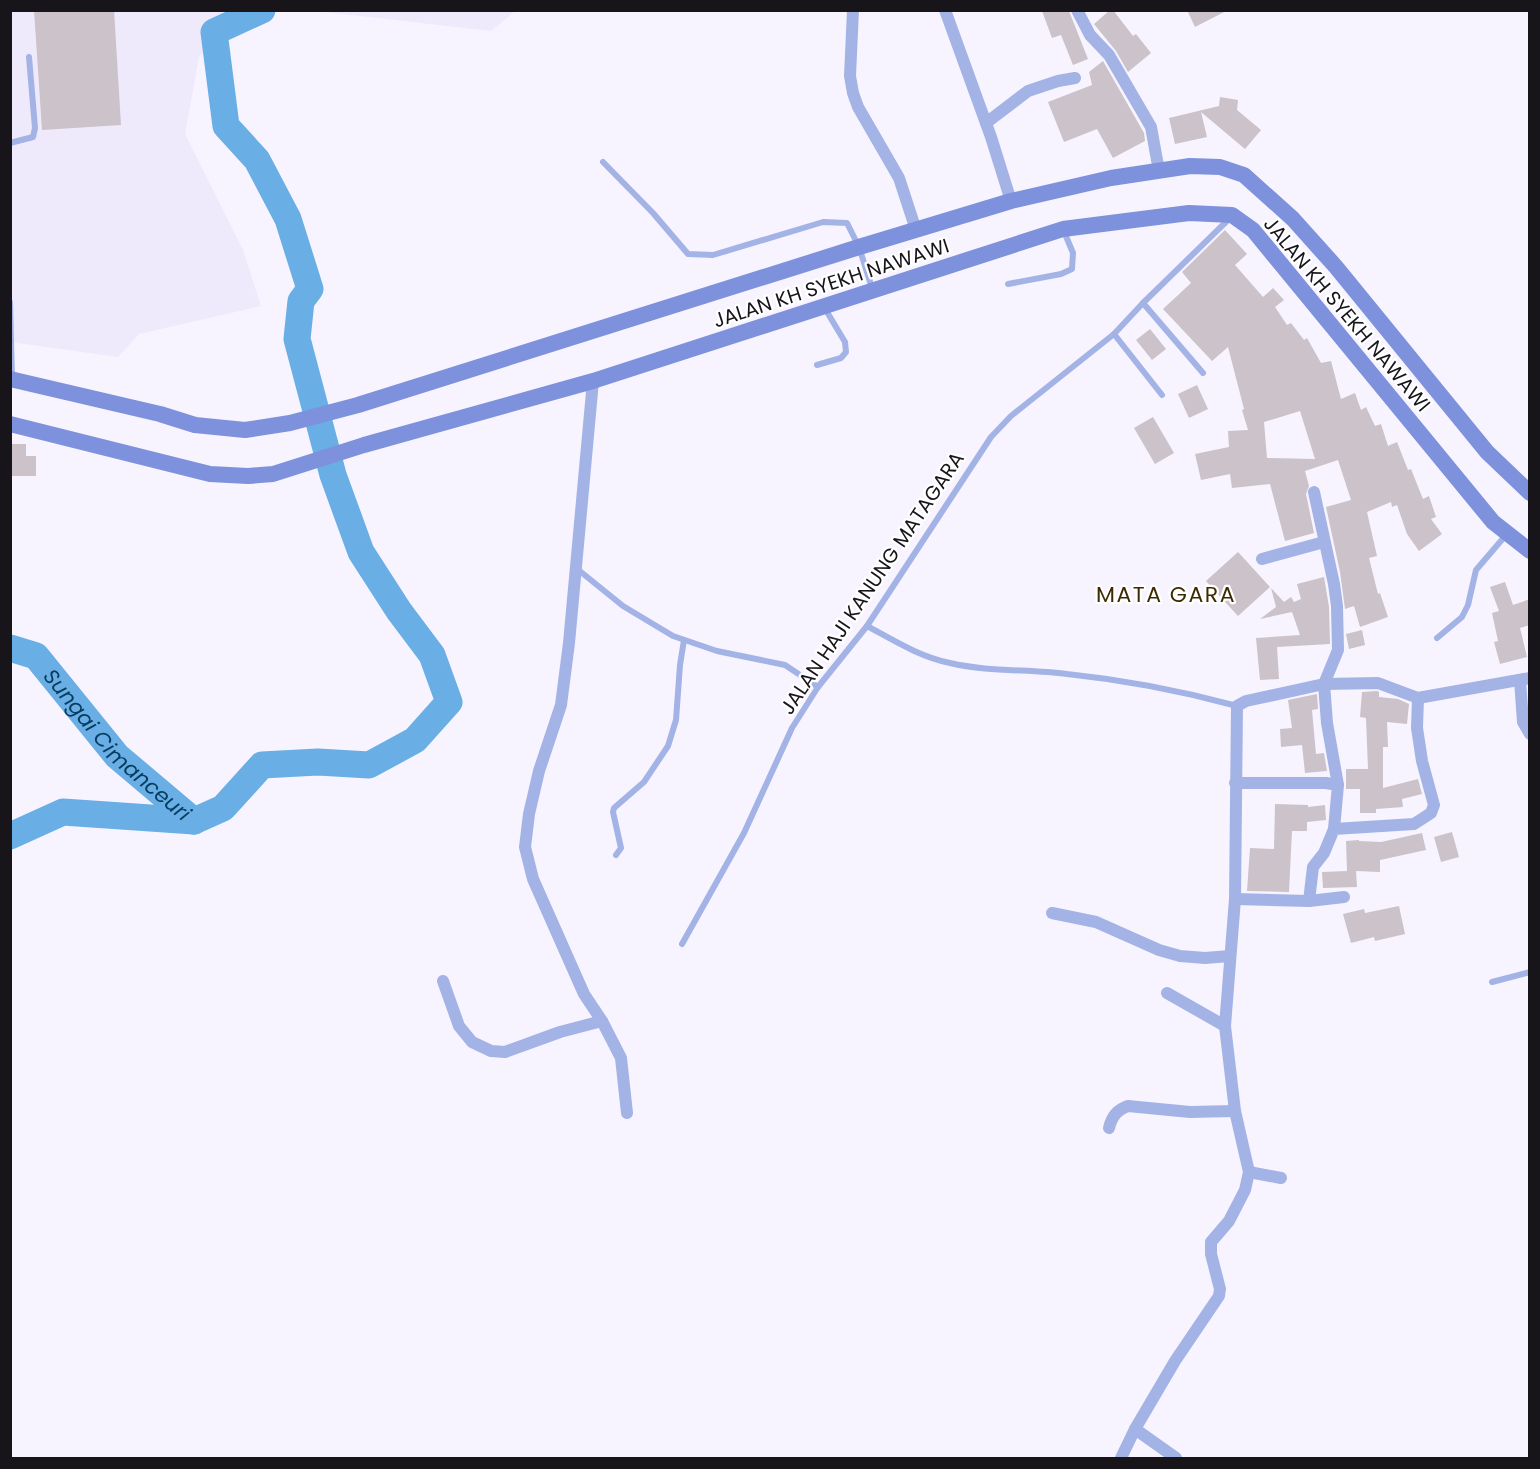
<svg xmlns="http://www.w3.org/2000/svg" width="1540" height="1469" viewBox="0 0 1540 1469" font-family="Poppins,sans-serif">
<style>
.built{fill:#eee9fb}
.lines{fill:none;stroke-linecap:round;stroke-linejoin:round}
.river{stroke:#69aee5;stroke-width:27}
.building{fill:#cbc2ca;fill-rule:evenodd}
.lane{stroke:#a4b3e6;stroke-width:6}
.street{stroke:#a4b3e6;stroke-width:12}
.secondary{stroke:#7d91dc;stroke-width:16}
.labels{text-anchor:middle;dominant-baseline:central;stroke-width:4.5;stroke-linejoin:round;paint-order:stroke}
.street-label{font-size:20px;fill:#171519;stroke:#fff}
.water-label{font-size:21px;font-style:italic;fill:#063e62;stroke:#fff}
.quarter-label{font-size:22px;letter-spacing:1.5px;fill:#3d2a02;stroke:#fff}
</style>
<rect width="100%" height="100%" fill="#f7f4ff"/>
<g class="built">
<polygon points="11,11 267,11 229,17 199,57 185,134 243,250 261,306 139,334 118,357 11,342"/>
<polygon points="316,11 515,11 491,31"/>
</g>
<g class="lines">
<g class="river">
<path id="s1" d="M 10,648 L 36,656 L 117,756 L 194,821 L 223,808 L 262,765 L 318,762 L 369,765 L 415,740 L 449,702 L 432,655 L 399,611 L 361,552 L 333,475 L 297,339 L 301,301 L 310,289 L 288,219 L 257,160 L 226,126 L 214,32 L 262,10"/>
<polyline points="10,836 63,812 194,821"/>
</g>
</g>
<g class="building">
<polygon points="34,10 114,10 121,125 42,130"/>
<polygon points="1110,10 1113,10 1133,36 1136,34 1151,53 1128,72 1116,51 1094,24"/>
<polygon points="1187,10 1228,10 1195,27"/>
<polygon points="1042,11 1069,11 1088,59 1073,65 1061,35 1052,38"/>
<polygon points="1103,61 1144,133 1145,141 1113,158 1097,129 1064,142 1048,102 1092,85 1089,72"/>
<polygon points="1220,97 1238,100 1237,110 1261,130 1245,149 1201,112 1207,137 1175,144 1169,118 1219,106"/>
<path d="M 1225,230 L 1247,254 L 1235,265 L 1263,297 L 1273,288 L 1284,300 L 1275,307 L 1287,325 L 1291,323 L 1304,340 L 1307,338 L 1321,363 L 1331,361 L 1341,399 L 1355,393 L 1361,410 L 1366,407 L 1375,426 L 1381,424 L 1388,446 L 1397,442 L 1408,470 L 1411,469 L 1423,499 L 1429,496 L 1436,517 L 1431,519 L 1442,534 L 1419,551 L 1407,534 L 1397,505 L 1392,507 L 1391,502 L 1367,512 L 1377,556 L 1369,558 L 1378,594 L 1380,593 L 1388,617 L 1360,627 L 1354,606 L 1345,609 L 1340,572 L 1326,507 L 1351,500 L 1338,460 L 1305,471 L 1309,486 L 1306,494 L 1314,533 L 1285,541 L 1270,484 L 1232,488 L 1230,474 L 1201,480 L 1195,454 L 1229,447 L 1228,431 L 1248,430 L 1242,410 L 1244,409 L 1228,347 L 1212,361 L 1163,309 L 1191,283 L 1182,272 ZM 1300,411 L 1315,459 L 1267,458 L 1264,422 Z"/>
<polygon points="1150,329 1166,349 1152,360 1136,340"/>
<polygon points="1197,385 1208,409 1189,418 1178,394"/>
<polygon points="1153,417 1174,453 1155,464 1134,428"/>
<polygon points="10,444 26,444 26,456 36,456 36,476 10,476"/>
<polygon points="1238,552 1270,587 1238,616 1206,581"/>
<polygon points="1324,577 1329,607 1330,644 1277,647 1279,679 1260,680 1256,638 1300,635 1292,612 1260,619 1276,607 1271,588 1284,602 1291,597 1294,602 1301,599 1297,584"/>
<polygon points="1505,582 1513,605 1530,599 1530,625 1520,628 1527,657 1500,664 1494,642 1498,641 1492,613 1499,611 1490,587"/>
<polygon points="1362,630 1365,645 1349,649 1346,634"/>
<polygon points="1377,691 1379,692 1379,697 1398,699 1409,704 1407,724 1387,722 1388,747 1383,747 1383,788 1418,779 1422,794 1402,799 1403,807 1376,809 1376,813 1360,813 1360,789 1346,789 1346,769 1368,769 1366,718 1360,717 1362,692"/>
<polygon points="1317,694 1318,709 1312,710 1316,754 1324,753 1327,771 1305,773 1302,745 1281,747 1280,729 1292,728 1288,700"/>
<polygon points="1275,804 1308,805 1308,807 1325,805 1326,820 1307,822 1307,831 1292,831 1289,892 1247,891 1250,848 1274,849"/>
<polygon points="1452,832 1459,857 1441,862 1434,837"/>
<polygon points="1422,833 1426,850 1380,860 1380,872 1356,871 1357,887 1323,888 1322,872 1347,871 1346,841 1359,840 1359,841 1381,842"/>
<polygon points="1399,906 1405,934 1375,941 1374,937 1351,943 1343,914 1364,909 1365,913"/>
</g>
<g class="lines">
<g class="lane">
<polyline points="10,143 33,137 35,128 29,57"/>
<polyline points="603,162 653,213 688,254 713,255 823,222 847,223 859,247 872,288"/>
<polyline points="1008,284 1061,274 1072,269 1073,253 1063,229"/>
<polyline points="10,302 12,377"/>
<polyline points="1143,303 1203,373"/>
<polyline points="1114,334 1162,395"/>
<polyline points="817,365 841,358 846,352 845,342 824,307"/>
<polyline points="576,568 623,606 673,636 717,651 785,665 818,687"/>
<path d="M 867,626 C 893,640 920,657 950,663 C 988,672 1029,669 1067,674 C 1125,680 1182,691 1237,706"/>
<polyline points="1437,638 1462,617 1468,605 1476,570 1506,535"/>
<polyline points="616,855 621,848 613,812 614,808 644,782 668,746 676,720 680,665 684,640"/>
<polyline points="682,944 744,833 792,728 818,687 867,626 991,437 1011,416 1114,334 1143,303 1230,218"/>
<polyline points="1492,982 1530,972"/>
</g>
<g class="street">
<polyline points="853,10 850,76 853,93 858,107 899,178 916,230"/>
<polyline points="945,10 991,137 1011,201"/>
<polyline points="1077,10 1090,35 1109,55 1151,127 1159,171"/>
<polyline points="986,123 1028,91 1058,81 1075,78"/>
<polyline points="593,381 569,643 561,705 539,771 529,814 525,847 533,879 584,994 602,1021 621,1058 627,1113"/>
<polyline points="1314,492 1334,584 1337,606 1338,650 1324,684 1327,723 1338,785"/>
<polyline points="1262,559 1324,542"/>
<polyline points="1520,680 1523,722 1530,734"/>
<polyline points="1235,783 1326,783 1338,785 1334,829"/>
<polyline points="1235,899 1309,901 1344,897"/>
<polyline points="1309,901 1313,867 1324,853 1334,829 1414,824 1431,813 1434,805 1422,761 1417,728 1418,698"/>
<polyline points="1052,913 1096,922 1159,950 1180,956 1205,958 1230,956"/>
<polyline points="443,981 459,1026 472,1042 491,1051 505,1052 560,1032 602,1021"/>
<polyline points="1167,993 1225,1026"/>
<path d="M 1109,1128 C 1112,1116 1117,1110 1128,1106 L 1190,1112 L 1235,1111"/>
<polyline points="1249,1172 1281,1178"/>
<polyline points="1135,1429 1176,1458"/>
<polyline points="1121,1458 1135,1429 1175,1361 1219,1296 1220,1289 1211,1254 1211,1242 1229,1221 1245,1190 1249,1172 1235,1111 1225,1026 1235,899 1237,706 1246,701 1324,684 1378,683 1418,698 1530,678"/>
</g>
<g class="secondary">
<polyline points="10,379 160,414 195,425 245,430 290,423 358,405 859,247 1011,201 1111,178 1190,166 1220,167 1244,175 1293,219 1336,267 1487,452 1530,493"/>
<polyline points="10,424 210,474 248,476 273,474 364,445 593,381 1063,229 1189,213 1232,215 1253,230 1493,522 1530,551"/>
</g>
</g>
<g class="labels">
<g class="street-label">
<text transform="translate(831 283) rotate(-18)">JALAN KH SYEKH NAWAWI</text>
<text transform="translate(1347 314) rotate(50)">JALAN KH SYEKH NAWAWI</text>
<text transform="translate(872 583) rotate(-56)">JALAN HAJI KANUNG MATAGARA</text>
</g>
<g class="water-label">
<text stroke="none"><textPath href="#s1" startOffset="148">Sungai Cimanceuri</textPath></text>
</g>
<g class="quarter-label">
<text x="1166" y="594">MATA GARA</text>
</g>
</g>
<rect width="1540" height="1469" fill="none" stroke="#171519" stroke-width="24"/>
</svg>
